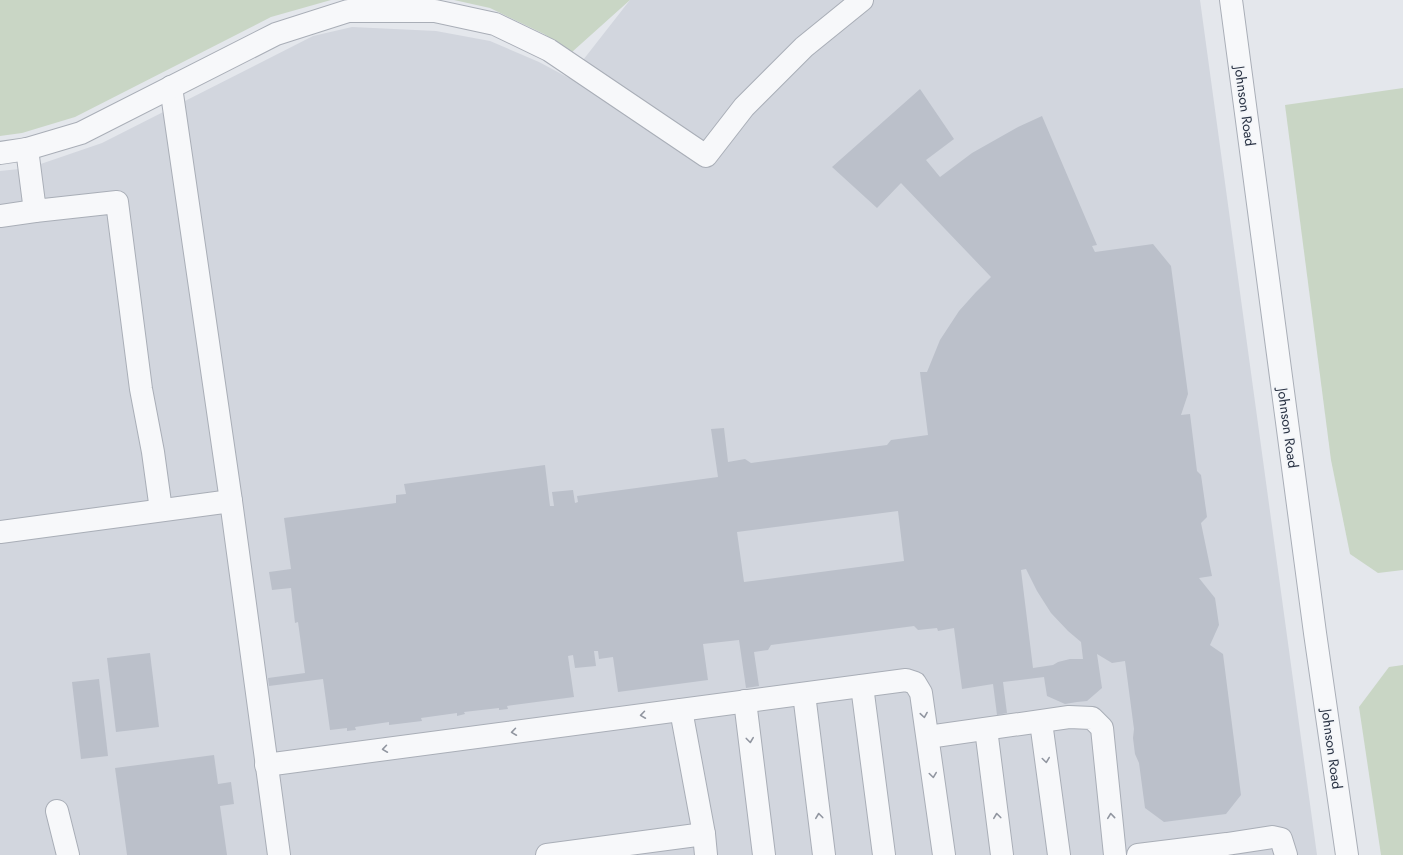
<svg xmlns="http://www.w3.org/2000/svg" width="1403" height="855" viewBox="0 0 1403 855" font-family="Jost,sans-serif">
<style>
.built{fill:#d2d6de}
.green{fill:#c9d6c5}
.building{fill:#bbc0ca;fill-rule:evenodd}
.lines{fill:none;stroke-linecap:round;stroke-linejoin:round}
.minor-casing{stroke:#a9aeb7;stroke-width:24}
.minor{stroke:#f7f8fa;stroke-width:22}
.oneway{stroke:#9196a0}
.labels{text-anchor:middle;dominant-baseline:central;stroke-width:3.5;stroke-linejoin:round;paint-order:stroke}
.street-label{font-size:14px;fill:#2b3445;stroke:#f4f6f9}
</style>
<rect width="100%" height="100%" fill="#e4e7ec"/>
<polygon class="built" points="630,0 1200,0 1317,855 0,855 0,171 29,168 102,143 313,36 352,27 436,31 490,41 539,62 569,78"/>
<g class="green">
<polygon points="0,0 331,0 271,17 75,117 22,133 0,136"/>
<polygon points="454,0 630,0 572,52 544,34 490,8"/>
<polygon points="1403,88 1403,570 1378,573 1350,554 1331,460 1285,105"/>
<polygon points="1403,665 1403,855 1381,855 1359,707 1389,667"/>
</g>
<g class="building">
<path d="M 920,89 L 954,139 L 926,160 L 940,177 L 972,153 L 1018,127 L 1042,116 L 1097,245 L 1092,246 L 1095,252 L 1153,244 L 1171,266 L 1188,394 L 1181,415 L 1190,414 L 1197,471 L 1201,475 L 1207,517 L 1201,523 L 1212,576 L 1199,578 L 1215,598 L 1219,625 L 1210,645 L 1223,654 L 1241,795 L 1226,814 L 1164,822 L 1145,808 L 1139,763 L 1135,754 L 1133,738 L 1134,729 L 1125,661 L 1112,663 L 1097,654 L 1102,688 L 1087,701 L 1077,702 L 1065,704 L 1047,696 L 1044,677 L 1003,682 L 1007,713 L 997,715 L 993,684 L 962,689 L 954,628 L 938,631 L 937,628 L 918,630 L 914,626 L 771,645 L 768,650 L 754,652 L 759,686 L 746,688 L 739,640 L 703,644 L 708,680 L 618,692 L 613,657 L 599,659 L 598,651 L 594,651 L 596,666 L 575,668 L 573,655 L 568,656 L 574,697 L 507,706 L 508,709 L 499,710 L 499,708 L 464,712 L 465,714 L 457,716 L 457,713 L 421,718 L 422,721 L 389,725 L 389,722 L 355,727 L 356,730 L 347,731 L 347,728 L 330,730 L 323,679 L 269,686 L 268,678 L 305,673 L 298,622 L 295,623 L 291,588 L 272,590 L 269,572 L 291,569 L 284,518 L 396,503 L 396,495 L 406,494 L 404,484 L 545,465 L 550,506 L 554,506 L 552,492 L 573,490 L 575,503 L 578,502 L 577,496 L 718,477 L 711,429 L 724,428 L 728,462 L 745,459 L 751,463 L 887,445 L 891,440 L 928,435 L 920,372 L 927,372 L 940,340 L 959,311 L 976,292 L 991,277 L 901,183 L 877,208 L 832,167 ZM 898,511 L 904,561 L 744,582 L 737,532 ZM 1026,569 L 1037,591 L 1051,613 L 1068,631 L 1081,642 L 1083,659 L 1070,659 L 1058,662 L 1053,665 L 1033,668 L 1021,570 Z"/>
<polygon points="150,653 159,727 116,732 107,658"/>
<polygon points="99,679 108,756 81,759 72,682"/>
<polygon points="214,755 218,784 231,782 234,804 220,806 227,855 127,855 115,768"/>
</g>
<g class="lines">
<g class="minor-casing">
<g id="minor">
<polyline points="1231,0 1315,633 1347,855"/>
<polyline points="171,87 231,501 279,855"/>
<polyline points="27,149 35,211 117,202 141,389 153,452 161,510"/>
<polyline points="0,153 27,149 81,133 276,34 348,11 435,11 495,24 549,50 706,156 744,107 804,47 862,0"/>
<polyline points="0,216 35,211"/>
<polyline points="0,532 231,501"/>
<polyline points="862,686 884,855"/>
<polyline points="804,694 824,855"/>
<polyline points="745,701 764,855"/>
<polyline points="681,710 704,834"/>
<polyline points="1041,722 1059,855"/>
<polyline points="986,729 1002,855"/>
<polyline points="928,737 1069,717 1092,718 1102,728 1115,855"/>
<polyline points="266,765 906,680 915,683 921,693 944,855"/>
<polyline points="57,811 68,855"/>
<polyline points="547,855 704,834 706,855"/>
<polyline points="1138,855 1227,844 1272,837 1281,839 1286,855"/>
</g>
</g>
<use href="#minor" class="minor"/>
</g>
<defs><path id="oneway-chevron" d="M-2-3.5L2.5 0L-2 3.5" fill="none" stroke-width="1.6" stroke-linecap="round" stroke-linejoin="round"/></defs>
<g class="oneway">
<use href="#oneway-chevron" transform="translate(643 715) rotate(172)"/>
<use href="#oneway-chevron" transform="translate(924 715) rotate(81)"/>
<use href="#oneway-chevron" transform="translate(514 732) rotate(172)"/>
<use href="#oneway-chevron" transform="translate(750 740) rotate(83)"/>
<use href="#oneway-chevron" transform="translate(385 749) rotate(172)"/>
<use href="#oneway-chevron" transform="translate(1046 760) rotate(82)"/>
<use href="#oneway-chevron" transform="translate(933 775) rotate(82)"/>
<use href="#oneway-chevron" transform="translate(819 816) rotate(-97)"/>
<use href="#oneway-chevron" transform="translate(997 816) rotate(-97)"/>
<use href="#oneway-chevron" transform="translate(1111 816) rotate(-96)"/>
</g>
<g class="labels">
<g class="street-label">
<text transform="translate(1245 106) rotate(82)">Johnson Road</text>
<text transform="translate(1288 428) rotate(82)">Johnson Road</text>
<text transform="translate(1332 749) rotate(82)">Johnson Road</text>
</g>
</g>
</svg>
